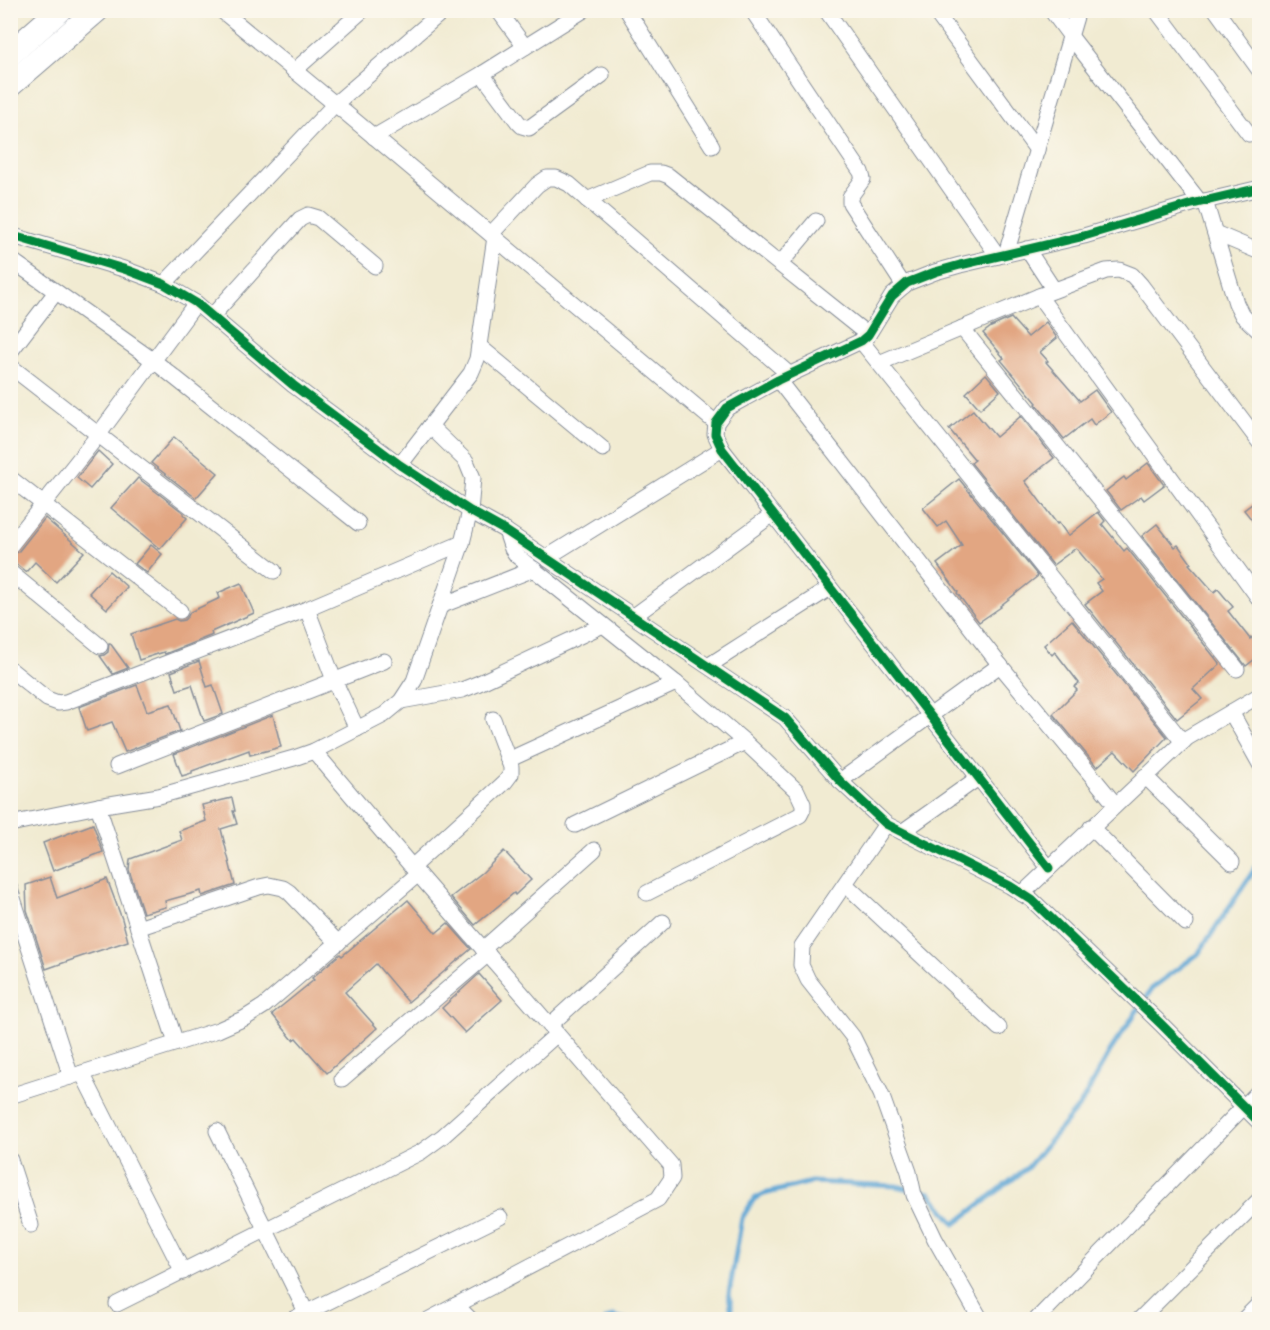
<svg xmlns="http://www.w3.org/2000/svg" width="1270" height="1330" viewBox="0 0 1270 1330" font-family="'Old Standard TT',serif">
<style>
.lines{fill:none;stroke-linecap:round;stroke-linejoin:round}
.stream{stroke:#5da5d4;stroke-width:5}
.building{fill:#e2a682}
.street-casing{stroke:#868d98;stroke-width:17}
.primary-casing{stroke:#868d98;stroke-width:26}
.street{stroke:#fff;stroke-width:15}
.primary{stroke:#fff;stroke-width:24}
.cycleway-casing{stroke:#fbf7ec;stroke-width:13}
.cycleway{stroke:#00873e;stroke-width:9}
</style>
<rect width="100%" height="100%" fill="#fbf7ec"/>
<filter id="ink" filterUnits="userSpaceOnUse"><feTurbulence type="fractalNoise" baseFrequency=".0167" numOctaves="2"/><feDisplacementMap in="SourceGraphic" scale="12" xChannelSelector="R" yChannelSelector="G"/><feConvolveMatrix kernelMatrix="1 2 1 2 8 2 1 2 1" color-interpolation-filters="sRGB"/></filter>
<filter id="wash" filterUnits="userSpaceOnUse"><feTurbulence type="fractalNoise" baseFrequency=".008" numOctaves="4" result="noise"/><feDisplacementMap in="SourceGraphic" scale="24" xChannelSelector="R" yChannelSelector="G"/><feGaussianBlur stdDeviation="1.35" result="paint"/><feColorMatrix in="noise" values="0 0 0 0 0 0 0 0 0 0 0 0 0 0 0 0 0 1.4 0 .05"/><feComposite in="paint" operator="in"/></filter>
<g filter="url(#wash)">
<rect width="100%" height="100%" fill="#f1ebd2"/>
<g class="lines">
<g class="stream">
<polyline points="606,1320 613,1316 627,1320"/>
<polyline points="733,1320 729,1294 742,1218 754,1199 764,1194 811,1182 896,1186 930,1193 955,1224 1027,1168 1081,1104 1110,1051 1153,987 1198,954 1260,861"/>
</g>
</g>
<g id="blocks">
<g class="building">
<polygon points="1011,318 1028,337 1046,322 1057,338 1040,352 1048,361 1046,362 1080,401 1095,390 1111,412 1094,425 1090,419 1064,439 1036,404 1037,403 1001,360 1004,358 983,333 991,327"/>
<polygon points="986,374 1000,391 980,409 966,393"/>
<polygon points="973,410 996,437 1021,416 1054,458 1025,481 1057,524 1059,523 1068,536 1098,512 1105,521 1102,524 1124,551 1127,548 1220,664 1193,689 1202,699 1177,719 1085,604 1102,591 1096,583 1102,579 1076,548 1053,565 971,463 975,460 949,429"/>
<polygon points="174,437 218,473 196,498 151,463"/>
<polygon points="98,451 112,464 90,489 77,478"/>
<polygon points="1148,463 1164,485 1144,500 1141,496 1121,510 1106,491 1124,477 1126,480"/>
<polygon points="138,478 184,513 183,514 187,518 160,549 111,508"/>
<polygon points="959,479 1038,576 1000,606 1001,607 979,622 957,593 958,592 937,564 962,545 946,521 938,527 923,508"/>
<polygon points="1260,498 1260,530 1244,510"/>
<polygon points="45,518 84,552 56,582 35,562 26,572 16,564 10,562 10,555 18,552"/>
<polygon points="1157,524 1175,547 1178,545 1191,563 1189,564 1214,592 1218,589 1233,607 1228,611 1250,639 1251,637 1260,648 1260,655 1246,666 1142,536"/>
<polygon points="151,545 162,554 147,573 135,564"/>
<polygon points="109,571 127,587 107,609 89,593"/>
<polygon points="241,583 254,613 211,632 212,635 210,636 165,654 164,652 139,660 131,634 175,619 179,621 184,620 188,616 190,612 220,598 218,593"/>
<polygon points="1072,620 1167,737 1134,771 1115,751 1097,767 1053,714 1077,690 1074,687 1079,683 1055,652 1052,655 1044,645"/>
<polygon points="109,643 110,643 128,668 113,674 100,656 104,655 108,652"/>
<polygon points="199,661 207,687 213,685 223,714 204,721 192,685 177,690 171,672"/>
<polygon points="137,685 147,711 171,704 180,731 125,752 112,722 87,731 79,707"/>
<polygon points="273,715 281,747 250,755 249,750 192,771 192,773 182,776 174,754"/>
<polygon points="232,798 235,811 233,811 237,824 221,829 235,885 202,896 201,891 165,901 166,907 143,913 129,870 130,859 182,840 179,831 206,821 202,805"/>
<polygon points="93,824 103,852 53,871 43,843"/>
<polygon points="504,851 531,880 515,895 514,893 475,925 451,897 483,872"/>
<polygon points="50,877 57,898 107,879 122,919 128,941 77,958 46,969 27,910 26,885"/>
<polygon points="408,900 436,933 448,923 471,949 408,1002 376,964 345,992 377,1028 327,1073 296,1038 293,1040 272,1014 314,980 312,978 340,954 342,956"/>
<polygon points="479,974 502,1000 465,1033 442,1008"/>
</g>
</g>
</g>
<g filter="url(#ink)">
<use href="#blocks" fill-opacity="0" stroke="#868d98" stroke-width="1.5"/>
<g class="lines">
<g class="street-casing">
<g id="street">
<polyline points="221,10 335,104 716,423"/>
<polyline points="498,10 525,47"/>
<polyline points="627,10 712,146"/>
<polyline points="752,10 861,172 863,179 850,197 850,203 904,286"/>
<polyline points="826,10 998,256"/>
<polyline points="934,10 1037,150"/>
<polyline points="1051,10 1071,37 1200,202"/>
<polyline points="1156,10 1249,134"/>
<polyline points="1216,10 1260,71"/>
<polyline points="294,71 363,10"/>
<polyline points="482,74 518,122 522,126 529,128 602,75"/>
<polyline points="374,137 482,74 584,10"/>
<polyline points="587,200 650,173 661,173 669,176 868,335"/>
<polyline points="1205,201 1236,303 1242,315 1260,332"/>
<polyline points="1215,233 1260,252"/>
<polyline points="491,234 537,185 547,178 556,178 569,184 790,375"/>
<polyline points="10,235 127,270 164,284 196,303 293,385 400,465 470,511 506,531 785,718 840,781 886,824 1010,886 1032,900 1161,1024 1260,1123"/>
<polyline points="1027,249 1054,290"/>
<polyline points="1006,254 1078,10"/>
<polyline points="10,259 154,361 358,523"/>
<polyline points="780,264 816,221"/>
<polyline points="164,284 335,104 444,10"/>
<polyline points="1039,296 1260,600"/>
<polyline points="212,316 300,219 308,215 318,218 375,266"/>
<polyline points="962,328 1237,669"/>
<polyline points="861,341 1183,742"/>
<polyline points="479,346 603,449"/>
<polyline points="10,352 56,292"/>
<polyline points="879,363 1039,296 1106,271 1119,270 1132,275 1141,285 1260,443"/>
<polyline points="10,366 274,571"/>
<polyline points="778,380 1000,665 1115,804"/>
<polyline points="400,465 471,373 477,359 495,237"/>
<polyline points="10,478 180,611"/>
<polyline points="506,531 512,549 517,556 676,683 745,742 797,791 803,804 803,809 800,815 647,893"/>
<polyline points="10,546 99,434 196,303"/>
<polyline points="546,558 722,449"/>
<polyline points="10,572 100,646"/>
<polyline points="440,606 534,569"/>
<polyline points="307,609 334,680 357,729"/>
<polyline points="634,616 773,514"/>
<polyline points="708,666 830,588"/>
<polyline points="10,669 47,699 58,703 66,702 307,609 462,543"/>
<polyline points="401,701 462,690 477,684 603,625"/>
<polyline points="1231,712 1260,764"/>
<polyline points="314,751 418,874 671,1165 672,1178 658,1199 428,1320"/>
<polyline points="508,760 676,683"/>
<polyline points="117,766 384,661"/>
<polyline points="1145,776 1232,862"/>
<polyline points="840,781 1000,665"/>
<polyline points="98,806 176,1043"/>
<polyline points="10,824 98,806 159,796 294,758 314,751 384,715 401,701 414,681 462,543 470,511 473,478 466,461 430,426"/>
<polyline points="886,824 802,946 801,965 808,980 853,1037 881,1094 909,1172 914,1195 935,1239 981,1320"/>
<polyline points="575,825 745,742"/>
<polyline points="1091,827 1186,923"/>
<polyline points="902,832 978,778"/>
<polyline points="412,867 505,782 511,774 511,767 493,719"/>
<polyline points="1049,868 722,449 715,434 716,423 727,408 778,380 861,341 868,335 892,296 907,283 935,272 960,265 1084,236 1192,204 1260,188"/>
<polyline points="845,884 999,1028"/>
<polyline points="10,889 71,1077"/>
<polyline points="1022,894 1187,738 1260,695"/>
<polyline points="138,928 259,887 269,885 283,888 289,892 338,943"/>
<polyline points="483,949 594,850"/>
<polyline points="550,1025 663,922"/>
<polyline points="82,1073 183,1272"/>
<polyline points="342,1079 488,954"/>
<polyline points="10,1096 218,1030 245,1018 264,1006 418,874"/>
<polyline points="217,1131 310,1320"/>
<polyline points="10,1160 31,1225"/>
<polyline points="117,1304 421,1152 443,1136 557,1034"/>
<polyline points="456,1305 471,1320"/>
<polyline points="291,1320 500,1217"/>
<polyline points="1036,1320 1260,1090"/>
<polyline points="1139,1320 1260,1199"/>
<polyline points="1243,1320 1260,1303"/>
</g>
</g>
<g class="primary-casing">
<g id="primary">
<polyline points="10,54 60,10"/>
<polyline points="10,85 97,10"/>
</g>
</g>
<use href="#street" class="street"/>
<use href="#primary" class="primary"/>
<g class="cycleway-casing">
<g id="cycleway">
<polyline points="10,235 127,270 164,284 196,303 293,385 400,465 470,511 506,531 785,718 840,781 886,824 1010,886 1032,900 1161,1024 1260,1123"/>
<polyline points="1049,868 722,449 715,434 716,423 727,408 778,380 861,341 868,335 892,296 907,283 935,272 960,265 1084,236 1192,204 1260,188"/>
</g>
</g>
<use href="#cycleway" class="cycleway"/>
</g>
</g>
<rect width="1270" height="1330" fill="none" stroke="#fbf7ec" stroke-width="36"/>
</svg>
